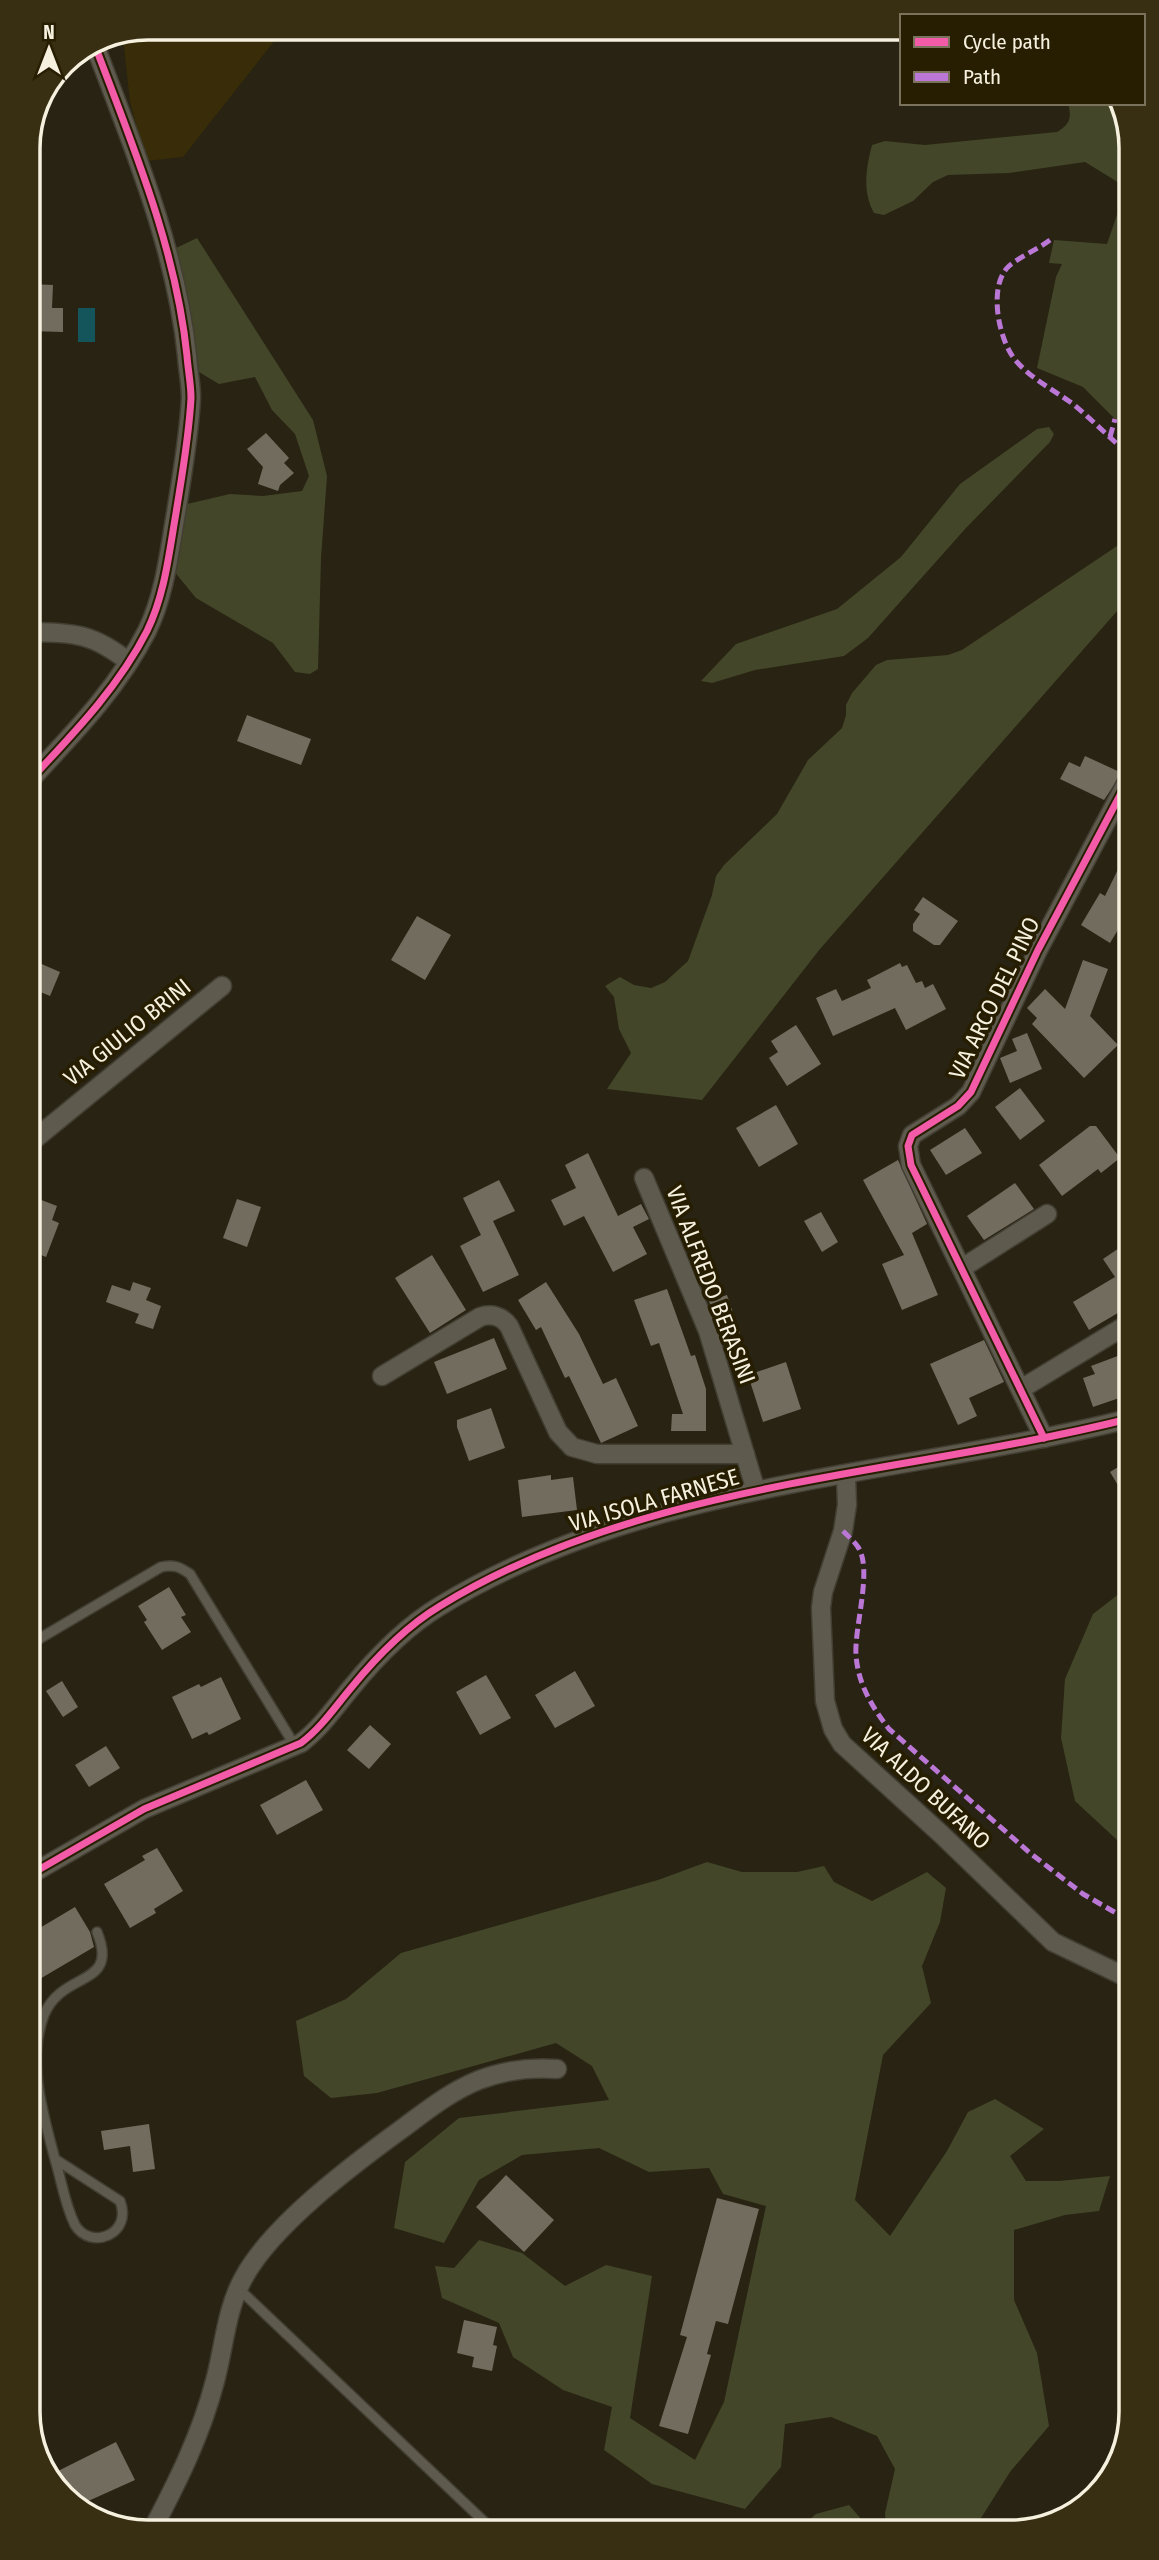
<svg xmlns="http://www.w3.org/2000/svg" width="1159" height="2560" viewBox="0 0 1159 2560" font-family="'Fira Sans Condensed',sans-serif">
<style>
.built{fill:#382d08}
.green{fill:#434628}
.water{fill:#14555c}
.building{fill:#726c5f}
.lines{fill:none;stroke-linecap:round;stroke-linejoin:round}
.service-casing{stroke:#423e32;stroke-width:12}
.minor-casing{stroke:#423e32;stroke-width:21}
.service{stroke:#5e5a4e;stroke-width:9}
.minor{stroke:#5e5a4e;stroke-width:18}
.quiet{stroke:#ba77d6;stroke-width:5;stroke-dasharray:10 5;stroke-linecap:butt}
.cycleway-casing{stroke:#271e01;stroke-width:11}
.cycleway{stroke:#f35aa7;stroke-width:7}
.labels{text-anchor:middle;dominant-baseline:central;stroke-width:7;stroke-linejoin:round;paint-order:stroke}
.street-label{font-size:23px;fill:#f6f0df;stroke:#271e01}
.rim{fill:none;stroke:#f6f0df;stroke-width:3.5}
</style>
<rect width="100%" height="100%" fill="#282312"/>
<polygon class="built" points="279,35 183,157 146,161 130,102 123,37"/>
<g class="green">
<path d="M 1068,103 L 1120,103 L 1124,109 L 1125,190 L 1116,181 L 1085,162 L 1009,173 L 948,175 L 933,182 L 913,201 L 884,215 L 874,213 C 862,191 866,168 872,145 L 885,141 L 925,145 L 1057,132 C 1070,124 1072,118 1068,103 Z"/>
<polygon points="1120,206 1125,206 1125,429 1083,387 1037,368 1056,277 1062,264 1049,263 1054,240 1107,244"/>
<polygon points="197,238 313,420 327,476 321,558 318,669 310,674 295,672 273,643 196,598 173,570 187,504 230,494 263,496 302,491 309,476 295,434 272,410 255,377 219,384 199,372 174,258 176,248"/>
<polygon points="1049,427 1054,434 1050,442 966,528 868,638 844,656 755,670 712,683 701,681 736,644 837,609 901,557 960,484 1037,429"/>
<polygon points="1126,533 1126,610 1118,610 820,949 702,1100 607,1089 631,1053 619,1029 614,997 605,986 620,977 634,985 651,988 665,982 688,961 712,895 716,876 724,865 777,814 808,760 842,728 846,715 846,705 852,693 876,665 887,660 948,655 962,650 1117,546"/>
<polygon points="1129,1586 1129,1851 1075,1801 1061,1738 1065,1679 1093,1614"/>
<polygon points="707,1862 742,1872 797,1872 824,1866 834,1882 872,1901 927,1872 946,1888 940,1922 922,1966 931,2003 883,2055 855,2200 890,2236 947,2151 968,2112 995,2099 1044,2129 1010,2156 1026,2181 1059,2181 1110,2176 1099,2211 1065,2215 1014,2230 1014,2300 1037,2353 1049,2426 1010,2472 976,2526 886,2527 885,2513 895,2469 877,2436 831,2417 785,2424 781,2467 745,2509 652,2484 604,2450 612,2407 563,2390 513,2357 499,2323 442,2298 435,2266 454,2268 479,2240 522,2253 565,2286 606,2265 652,2276 630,2418 695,2460 724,2402 766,2206 723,2194 709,2168 649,2172 599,2148 522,2155 479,2180 444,2243 394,2228 405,2162 459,2118 609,2100 592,2066 556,2043 377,2093 331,2098 304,2076 296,2021 346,1999 401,1953 658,1880"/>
<polygon points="849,2505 868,2527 801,2527 816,2514"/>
</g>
<rect class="water" x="78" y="308" width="17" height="34"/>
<g class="building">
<polygon points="29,284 53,285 52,308 63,308 63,332 29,331"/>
<polygon points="266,433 289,458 284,463 294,473 280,485 278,491 258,484 263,467 247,449"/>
<polygon points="247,715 311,739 301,765 237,741"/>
<polygon points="1085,756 1122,773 1104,800 1060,779 1069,762 1080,767"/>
<polygon points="1127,851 1127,915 1110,943 1081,925 1100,893 1105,896"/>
<polygon points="923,897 958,921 940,945 934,945 913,931 913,924 920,914 914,910"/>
<polygon points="417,916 451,935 425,980 391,960"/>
<polygon points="30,959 60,972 50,996 31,988"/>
<polygon points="1083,960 1108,969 1090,1016 1118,1045 1084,1078 1032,1024 1037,1018 1027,1008 1045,989 1065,1009"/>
<polygon points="900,963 902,967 907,965 916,983 922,981 925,988 933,984 946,1009 906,1030 895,1008 833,1036 816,998 836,989 842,1001 871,988 867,980"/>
<polygon points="796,1025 821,1064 787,1086 769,1058 778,1052 771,1041"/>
<polygon points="1027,1033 1042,1069 1010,1083 1000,1058 1017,1051 1012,1039"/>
<polygon points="1020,1088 1045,1121 1020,1140 995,1107"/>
<polygon points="776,1105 798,1144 759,1167 736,1128"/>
<polygon points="1090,1126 1096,1126 1120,1158 1101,1173 1098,1169 1062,1196 1039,1165"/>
<polygon points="965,1128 982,1153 946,1175 930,1150"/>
<polygon points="588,1153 618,1216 641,1204 649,1219 633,1227 647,1254 613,1272 584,1216 564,1226 551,1200 576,1188 565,1165"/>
<polygon points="898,1160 927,1224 912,1233 938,1295 902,1310 882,1264 904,1255 863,1180"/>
<polygon points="499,1180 515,1211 493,1221 519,1275 483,1292 460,1246 481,1235 463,1198"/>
<polygon points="1015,1183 1034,1209 984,1240 967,1216"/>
<polygon points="31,1196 57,1206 52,1220 59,1223 46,1257 31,1251"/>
<polygon points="237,1199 261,1207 247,1247 223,1238"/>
<polygon points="821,1212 838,1242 822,1252 804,1221"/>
<polygon points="1128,1242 1128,1307 1089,1330 1073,1302 1115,1277 1103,1259"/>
<polygon points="432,1255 466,1310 430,1333 395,1278"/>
<polygon points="133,1282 151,1288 146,1300 161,1306 153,1329 135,1323 139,1314 106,1302 112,1285 130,1291"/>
<polygon points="546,1282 579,1334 603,1384 616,1378 638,1426 601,1443 569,1376 565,1378 541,1327 536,1330 518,1300"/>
<polygon points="667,1289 691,1356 695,1355 706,1389 706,1431 671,1431 672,1414 683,1414 659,1343 651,1346 634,1300"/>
<polygon points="727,1295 740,1333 723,1339 709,1301"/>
<polygon points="494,1338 507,1369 447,1394 434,1362"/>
<polygon points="984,1340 1004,1382 969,1398 977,1416 958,1425 930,1364"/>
<polygon points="1123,1354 1128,1368 1128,1395 1093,1407 1083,1378 1095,1374 1091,1366"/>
<polygon points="786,1362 801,1409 763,1422 748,1375"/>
<polygon points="491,1408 505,1448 469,1461 457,1427 457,1420"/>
<polygon points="1128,1461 1128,1502 1110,1472"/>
<polygon points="551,1475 551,1480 573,1477 577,1510 522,1517 518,1480"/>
<polygon points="169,1587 186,1615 181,1617 191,1632 162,1650 144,1622 147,1620 138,1606"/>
<polygon points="575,1671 595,1706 555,1728 535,1695"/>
<polygon points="486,1675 511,1718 480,1735 456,1692"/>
<polygon points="221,1677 241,1719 209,1735 207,1732 192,1739 172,1697 199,1684 201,1687"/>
<polygon points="62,1681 78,1707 63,1717 46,1691"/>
<polygon points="370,1725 391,1744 369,1769 347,1750"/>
<polygon points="106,1746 120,1768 89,1787 75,1765"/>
<polygon points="306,1780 323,1810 277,1835 260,1805"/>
<polygon points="157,1848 183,1891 154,1909 156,1913 130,1928 104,1884 145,1860 142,1856"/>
<polygon points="75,1907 90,1932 94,1947 33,1983 33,1932"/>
<polygon points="149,2124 155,2169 133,2172 130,2146 104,2150 101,2131"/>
<polygon points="506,2175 554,2220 524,2252 476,2207"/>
<polygon points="717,2198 759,2209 728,2324 716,2321 707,2354 711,2355 688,2434 659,2426 687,2337 680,2335"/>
<polygon points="464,2320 497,2327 493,2345 497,2346 492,2371 472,2367 474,2357 457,2353"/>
<polygon points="116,2442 135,2480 75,2507 52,2474"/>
</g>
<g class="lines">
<g class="service-casing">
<g id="service">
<path d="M 32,1643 L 161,1567 C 174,1564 180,1567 190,1574 L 295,1746"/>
<path d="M 55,2159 L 120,2201 C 133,2234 91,2251 75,2225 C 65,2205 62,2183 56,2163 C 44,2117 26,2062 44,2015 C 62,1970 120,1988 97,1932"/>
<polyline points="238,2288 492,2529"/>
</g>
</g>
<g class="minor-casing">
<g id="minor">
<path d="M 30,632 C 75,633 92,633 129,662"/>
<path d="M 30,780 C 73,734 118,688 147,631 C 165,594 169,553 176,513 C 182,475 189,437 191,398 C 191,384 188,370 187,356 C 176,247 132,144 94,43"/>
<polyline points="31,1142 222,986"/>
<polyline points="644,1178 708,1331 756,1491"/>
<polyline points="962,1268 1047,1214"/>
<path d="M 382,1376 L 480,1317 C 491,1313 502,1316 509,1326 L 558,1432 L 572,1447 L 597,1454 L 745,1454"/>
<polyline points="1021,1389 1128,1324"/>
<polyline points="1044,1438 911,1165 908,1146 912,1135 958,1106 971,1092 1038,950 1126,784"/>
<polyline points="846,1475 847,1505 843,1531 823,1592 821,1608 825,1701 833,1729 842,1744 941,1834 1053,1942 1130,1979"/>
<path d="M 33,1873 L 144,1809 L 301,1743 C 321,1728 335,1707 351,1688 C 377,1656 405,1627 440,1606 C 643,1481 901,1476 1128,1419"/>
<path d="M 151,2532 C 177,2483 201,2435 215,2381 C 224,2348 226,2310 243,2279 C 270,2227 351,2166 399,2131 C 425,2112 449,2092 479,2080 C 505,2070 530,2067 557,2069"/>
</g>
</g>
<use href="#service" class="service"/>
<use href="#minor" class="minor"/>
<g class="quiet">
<path d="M 1050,240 C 1038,249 1021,256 1009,266 C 987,286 999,343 1017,362 C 1033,380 1054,390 1073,404 C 1091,419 1108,436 1125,451"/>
<polyline points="1110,437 1115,419"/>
<path d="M 843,1531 C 848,1536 854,1541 858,1547 C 873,1569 854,1628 856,1655 C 858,1684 872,1707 889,1729 L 1030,1853 L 1083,1894 L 1130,1921"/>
</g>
<g class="cycleway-casing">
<g id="cycleway">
<path d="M 30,780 C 73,734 118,688 147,631 C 165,594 169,553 176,513 C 182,475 189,437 191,398 C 191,384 188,370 187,356 C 176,247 132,144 94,43"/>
<polyline points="1044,1438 911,1165 908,1146 912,1135 958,1106 971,1092 1038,950 1126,784"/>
<path d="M 33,1873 L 144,1809 L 301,1743 C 321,1728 335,1707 351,1688 C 377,1656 405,1627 440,1606 C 643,1481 901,1476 1128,1419"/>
</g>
</g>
<use href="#cycleway" class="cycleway"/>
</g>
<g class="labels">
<g class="street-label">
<text transform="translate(994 998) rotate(-64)">VIA ARCO DEL PINO</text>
<text transform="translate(127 1032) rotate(-39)">VIA GIULIO BRINI</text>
<text transform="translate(711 1285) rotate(69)">VIA ALFREDO BERASINI</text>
<text transform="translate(654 1500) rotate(-16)">VIA ISOLA FARNESE</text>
<text transform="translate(926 1788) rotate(43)">VIA ALDO BUFANO</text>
</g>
</g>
<path d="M0 0H1159V2560H0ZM148 40H1011A108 108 0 0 1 1119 148V2412A108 108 0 0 1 1011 2520H148A108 108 0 0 1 40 2412V148A108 108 0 0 1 148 40Z" fill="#382f13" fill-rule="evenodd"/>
<path class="rim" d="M148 40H1011A108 108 0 0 1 1119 148V2412A108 108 0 0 1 1011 2520H148A108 108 0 0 1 40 2412V148A108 108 0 0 1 148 40Z"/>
<rect x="900" y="14" width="245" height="91" fill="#271e01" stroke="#7a725a" stroke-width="2"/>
<rect x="914" y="37" width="35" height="10" fill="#f35aa7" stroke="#7a725a" stroke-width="2"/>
<text x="963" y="49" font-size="21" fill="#f6f0df">Cycle path</text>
<rect x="914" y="72" width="35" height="10" fill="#ba77d6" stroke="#7a725a" stroke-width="2"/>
<text x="963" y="84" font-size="21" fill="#f6f0df">Path</text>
<g transform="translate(49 49)" stroke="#271e01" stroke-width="5" paint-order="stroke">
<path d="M0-5L12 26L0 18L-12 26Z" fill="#f6f0df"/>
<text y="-10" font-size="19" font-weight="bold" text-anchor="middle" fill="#f6f0df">N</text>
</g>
</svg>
